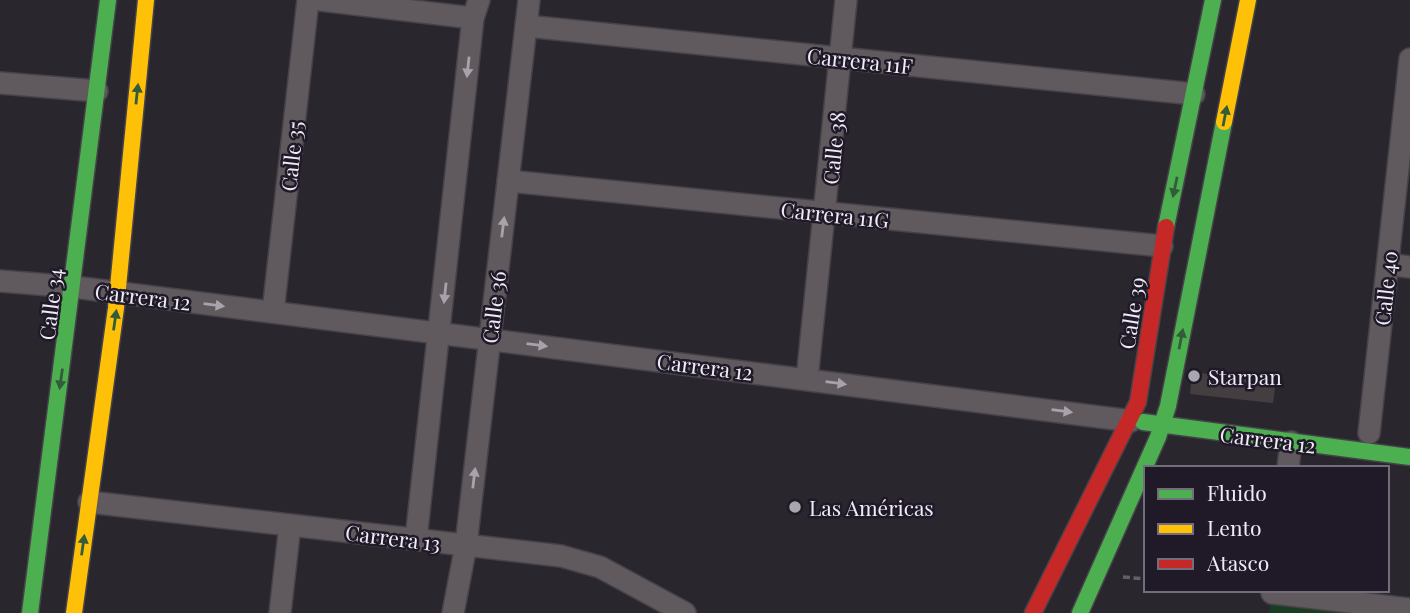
<svg xmlns="http://www.w3.org/2000/svg" width="1410" height="613" viewBox="0 0 1410 613" font-family="'Playfair Display',serif">
<style>
.green{fill:#193c22}
.building{fill:#443e41}
.lines{fill:none;stroke-linecap:round;stroke-linejoin:round}
.street-casing{stroke:#464249;stroke-width:24}
.fast-casing{stroke:#464249;stroke-width:19}
.slow-casing{stroke:#464249;stroke-width:19}
.jam-casing{stroke:#464249;stroke-width:19}
.path{stroke:#645f64;stroke-width:3.5;stroke-dasharray:7 3.5;stroke-linecap:butt}
.street{stroke:#60595e;stroke-width:21}
.fast{stroke:#4caf50;stroke-width:16}
.slow{stroke:#ffc107;stroke-width:16}
.jam{stroke:#c62828;stroke-width:16}
.oneway{fill:#a8a2aa}
.oneway2{fill:#335c3a}
.poi-dot{fill:#aaa6b0;stroke:#1f1928;stroke-width:2.5}
.labels{text-anchor:middle;dominant-baseline:central;stroke-width:5;stroke-linejoin:round;paint-order:stroke}
.street-label{font-size:21px;fill:#efebf6;stroke:#1f1928}
.poi-label{font-size:21px;fill:#efebf6;stroke:#1f1928;text-anchor:start}
</style>
<rect width="100%" height="100%" fill="#2a262e"/>
<polygon class="green" points="1272,593 1410,613 1269,613"/>
<polygon class="building" points="1192,372 1276,382 1273,403 1190,394"/>
<g class="lines">
<g class="street-casing">
<g id="street">
<polyline points="320,0 473,18"/>
<polyline points="526,26 1194,94"/>
<polyline points="0,83 97,91"/>
<polyline points="508,181 1162,246"/>
<polyline points="1388,264 1410,267"/>
<polyline points="0,281 74,287 1131,421"/>
<polyline points="273,312 308,0"/>
<polyline points="807,379 846,0"/>
<polyline points="1369,433 1410,59"/>
<polyline points="1288,468 1291,442"/>
<polyline points="89,502 561,556 600,567 685,613"/>
<polyline points="416,539 473,18 479,0"/>
<polyline points="1273,590 1272,593 1410,609"/>
<polyline points="280,613 290,525"/>
<polyline points="453,613 466,545 529,0"/>
</g>
</g>
<g class="fast-casing">
<g id="fast">
<polyline points="1166,227 1213,0"/>
<polyline points="1143,422 1410,457"/>
<polyline points="30,613 108,0"/>
<polyline points="1080,613 1158,437 1168,406 1224,122"/>
</g>
</g>
<g class="slow-casing">
<g id="slow">
<polyline points="1224,122 1248,0"/>
<polyline points="74,613 116,308 146,0"/>
</g>
</g>
<g class="jam-casing">
<polyline id="jam" points="1033,613 1138,402 1166,227"/>
</g>
<polyline class="path" points="1123,577 1146,579"/>
<use href="#street" class="street"/>
<use href="#fast" class="fast"/>
<use href="#slow" class="slow"/>
<use href="#jam" class="jam"/>
</g>
<defs><path id="oneway-solid" d="M-6-.8H1V-3.2L6.5 0L1 3.2V.8H-6Z" transform="scale(1.75)"/></defs>
<g class="oneway">
<use href="#oneway-solid" transform="translate(468 67) rotate(96)"/>
<use href="#oneway-solid" transform="translate(503 227) rotate(-83)"/>
<use href="#oneway-solid" transform="translate(445 293) rotate(96)"/>
<use href="#oneway-solid" transform="translate(214 305) rotate(7)"/>
<use href="#oneway-solid" transform="translate(537 345) rotate(7)"/>
<use href="#oneway-solid" transform="translate(836 383) rotate(7)"/>
<use href="#oneway-solid" transform="translate(1062 411) rotate(7)"/>
<use href="#oneway-solid" transform="translate(474 478) rotate(-83)"/>
</g>
<g class="oneway2">
<use href="#oneway-solid" transform="translate(137 94) rotate(-84)"/>
<use href="#oneway-solid" transform="translate(1225 116) rotate(-79)"/>
<use href="#oneway-solid" transform="translate(1175 187) rotate(102)"/>
<use href="#oneway-solid" transform="translate(115 320) rotate(-82)"/>
<use href="#oneway-solid" transform="translate(1181 339) rotate(-79)"/>
<use href="#oneway-solid" transform="translate(61 379) rotate(98)"/>
<use href="#oneway-solid" transform="translate(83 545) rotate(-82)"/>
</g>
<g class="poi-dot">
<circle cx="1194" cy="376" r="7"/>
<circle cx="795" cy="507" r="7"/>
</g>
<g class="labels">
<g class="street-label">
<text transform="translate(860 60) rotate(6)">Carrera 11F</text>
<text transform="translate(833 148) rotate(-84)">Calle 38</text>
<text transform="translate(291 156) rotate(-84)">Calle 35</text>
<text transform="translate(835 214) rotate(6)">Carrera 11G</text>
<text transform="translate(1385 288) rotate(-84)">Calle 40</text>
<text transform="translate(143 296) rotate(7)">Carrera 12</text>
<text transform="translate(50 304) rotate(-83)">Calle 34</text>
<text transform="translate(493 307) rotate(-83)">Calle 36</text>
<text transform="translate(1131 313) rotate(-81)">Calle 39</text>
<text transform="translate(705 366) rotate(7)">Carrera 12</text>
<text transform="translate(1268 439) rotate(7)">Carrera 12</text>
<text transform="translate(393 537) rotate(7)">Carrera 13</text>
</g>
<g class="poi-label">
<text x="1208" y="376">Starpan</text>
<text x="809" y="507">Las Américas</text>
</g>
</g>
<rect x="1144" y="466" width="245" height="126" fill="#1f1928" stroke="#726d7a" stroke-width="2"/>
<rect x="1158" y="489" width="35" height="10" fill="#4caf50" stroke="#726d7a" stroke-width="2"/>
<text x="1207" y="501" font-size="21" fill="#efebf6">Fluido</text>
<rect x="1158" y="524" width="35" height="10" fill="#ffc107" stroke="#726d7a" stroke-width="2"/>
<text x="1207" y="536" font-size="21" fill="#efebf6">Lento</text>
<rect x="1158" y="559" width="35" height="10" fill="#c62828" stroke="#726d7a" stroke-width="2"/>
<text x="1207" y="571" font-size="21" fill="#efebf6">Atasco</text>
</svg>
